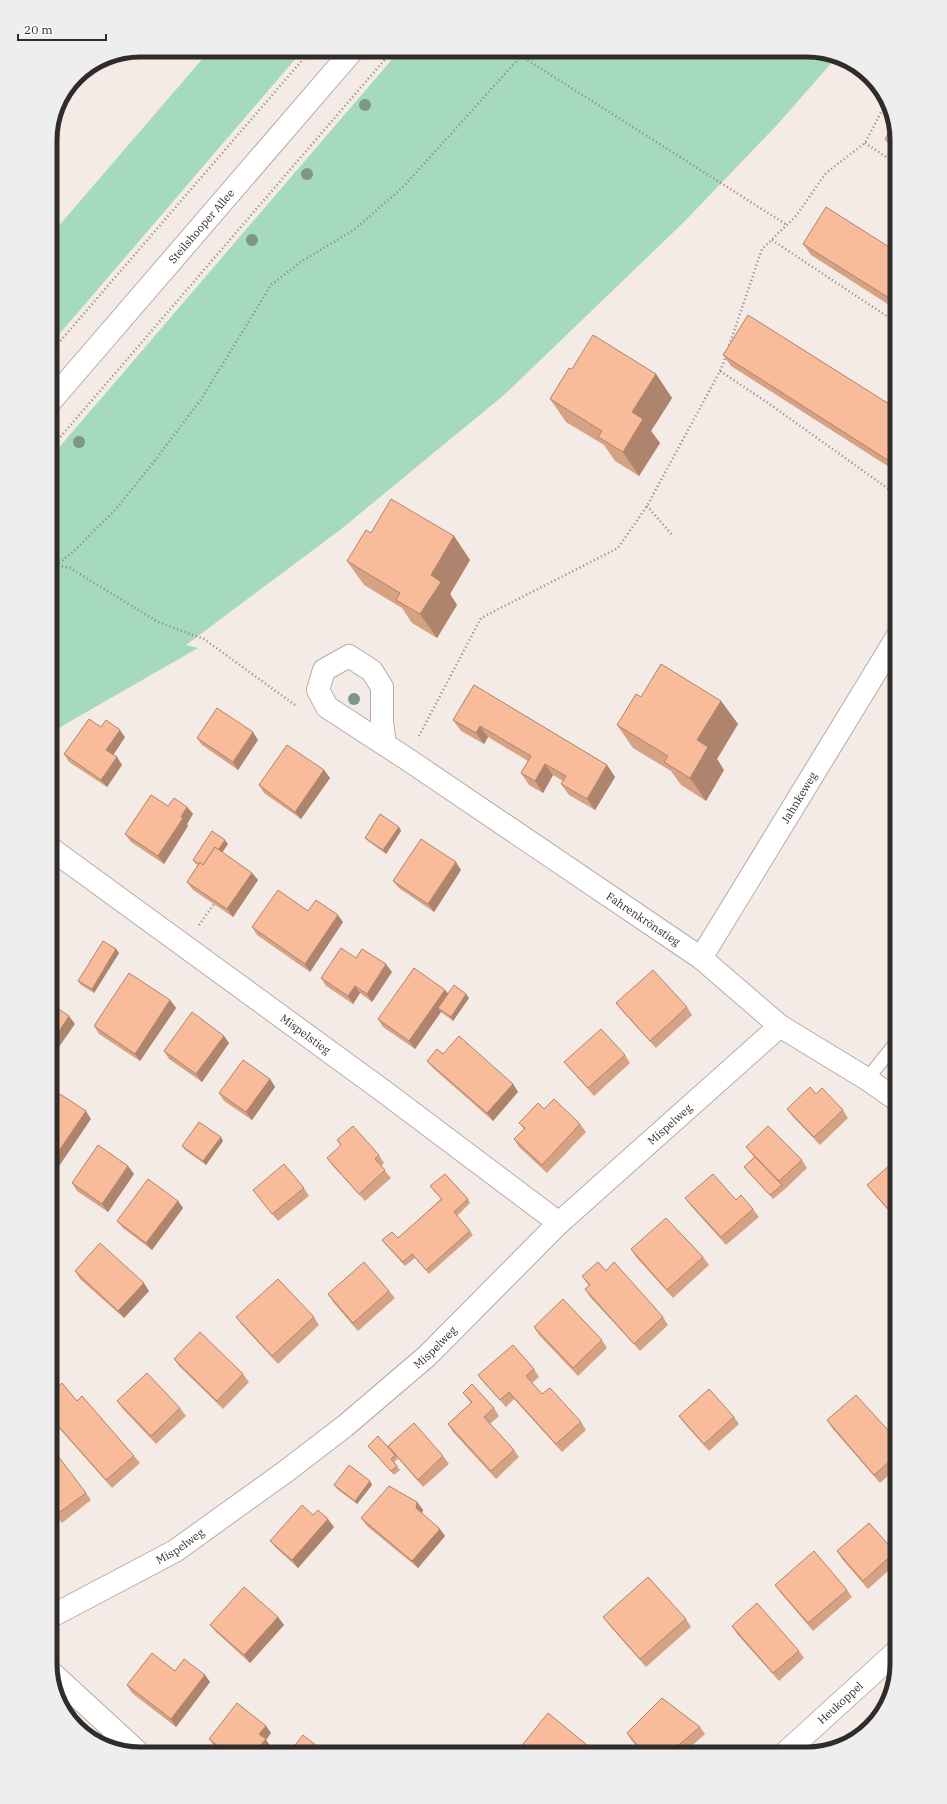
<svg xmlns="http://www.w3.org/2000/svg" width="947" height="1804" viewBox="0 0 947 1804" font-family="'IBM Plex Serif',serif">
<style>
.green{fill:#a6dabf}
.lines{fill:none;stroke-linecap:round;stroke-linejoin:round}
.lane-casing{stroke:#b5aca7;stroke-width:15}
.street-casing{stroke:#b5aca7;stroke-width:24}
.secondary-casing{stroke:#b5aca7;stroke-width:24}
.path{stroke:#8b8481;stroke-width:2.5;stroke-dasharray:1 3;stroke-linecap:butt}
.lane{stroke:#fff;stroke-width:13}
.street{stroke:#fff;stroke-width:22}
.secondary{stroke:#fff;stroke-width:22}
.tree{fill:#7d9687}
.wall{fill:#d6a284}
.shaded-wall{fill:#ae846c}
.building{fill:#f9bc9a;stroke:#ae846c}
.labels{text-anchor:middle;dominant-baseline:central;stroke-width:3;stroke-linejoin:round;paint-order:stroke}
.street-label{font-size:11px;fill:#302c2a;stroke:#fff}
.rim{fill:none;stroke:#302c2a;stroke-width:5}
</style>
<rect width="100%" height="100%" fill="#f5ebe6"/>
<g class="green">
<polygon points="210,50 303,50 50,345 50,236"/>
<polygon points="400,50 813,50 835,59 777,125 684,222 504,395 340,530 186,645 198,648 50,733 50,458"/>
</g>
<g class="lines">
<g class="lane-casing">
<polyline id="lane" points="867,1079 897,1042"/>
</g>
<g class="street-casing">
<g id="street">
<path id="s1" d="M 385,744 L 382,722 L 382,687 L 372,671 L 349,656 L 324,670 L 318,690 L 327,707 L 410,761 L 701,958 L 780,1026 L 867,1079 L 897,1100"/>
<path id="s2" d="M 50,848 L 382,1090 L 559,1223"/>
<path id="s3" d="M 701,958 L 897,637"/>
<path id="s4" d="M 50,1617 L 175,1551 L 285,1472 L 345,1426 L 427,1356 L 559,1223 L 780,1026"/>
<polyline points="52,1673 140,1754"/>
<path id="s5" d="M 784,1754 L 897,1651"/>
</g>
</g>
<g class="secondary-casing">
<g id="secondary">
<path id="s6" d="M 50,402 L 353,50"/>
</g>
</g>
<g class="path">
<polyline points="521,56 787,225"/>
<polyline points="865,143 897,164"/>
<polyline points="772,240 897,323"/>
<polyline points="728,349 762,249 796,216 826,173 865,143 887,101"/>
<polyline points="50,353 311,50"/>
<polyline points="720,371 726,356"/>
<polyline points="50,449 393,50"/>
<polyline points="647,506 673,536"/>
<polyline points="58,565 70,568 158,622 204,639 295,705"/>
<polyline points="50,571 75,550 116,509 153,463 202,398 271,285 302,261 354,230 404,186 521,56 530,50"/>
<polyline points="419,736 481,618 618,548 647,506 720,371 768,403 897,495"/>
<polyline points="199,925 214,904"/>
</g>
<use href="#lane" class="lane"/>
<use href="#street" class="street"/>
<use href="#secondary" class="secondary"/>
</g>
<g class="tree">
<circle cx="365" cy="105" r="6"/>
<circle cx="307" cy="174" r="6"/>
<circle cx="252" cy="240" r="6"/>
<circle cx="79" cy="442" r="6"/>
<circle cx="354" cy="699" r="6"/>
</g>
<g class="wall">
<polygon points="885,139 897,140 897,153 892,150"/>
<polygon points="803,244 897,252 897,310 811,255"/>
<polygon points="723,355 897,409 897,472 731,366"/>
<polygon points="572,369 656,374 672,398 651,431 660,443 639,476 615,461 604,445 566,422 550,399"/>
<polygon points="371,533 454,536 470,560 450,594 457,605 437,638 412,623 402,608 364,585 347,561"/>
<polygon points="474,685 607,765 615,777 595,810 569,795 561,784 563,781 553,775 543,793 529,785 521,773 528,761 488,737 484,744 461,731 453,720"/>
<polygon points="641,697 721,701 738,724 717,759 724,770 706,801 681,785 671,771 633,748 617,725"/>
<polygon points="101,727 125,737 113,755 117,757 122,765 107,787 69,762 64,754"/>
<polygon points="197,738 258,740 238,770 202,745"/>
<polygon points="324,770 330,778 301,819 264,793 259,785"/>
<polygon points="168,806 187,807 193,814 187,824 188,826 164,864 131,842 125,834"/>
<polygon points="399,827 401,831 386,854 368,841 365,838"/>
<polygon points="228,844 222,852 252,873 258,880 233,917 193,890 187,882 198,865 196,864 193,860"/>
<polygon points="461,870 434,912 399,888 393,881"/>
<polygon points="308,911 343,922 310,972 257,935 252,927"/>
<polygon points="116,949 119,953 94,993 81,985 78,981"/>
<polygon points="356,958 392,972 372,1002 360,993 353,1004 326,986 321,978"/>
<polygon points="445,990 448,993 466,994 469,998 453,1021 441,1012 415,1049 383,1027 378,1019"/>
<polygon points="170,1000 176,1008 140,1061 99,1034 94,1026"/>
<polygon points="616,1003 687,1007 692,1015 656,1048 622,1011"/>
<polygon points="224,1036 229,1043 202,1082 169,1059 164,1051"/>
<polygon points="443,1054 513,1084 518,1092 493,1121 433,1068 427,1061"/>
<polygon points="625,1055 630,1063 594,1096 570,1069 564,1062"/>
<polygon points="270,1079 275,1087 252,1120 224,1101 219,1093"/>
<polygon points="816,1094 843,1110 848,1118 820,1145 793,1117 787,1109"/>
<polygon points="544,1109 580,1124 586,1132 547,1173 519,1147 514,1139 524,1129 519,1123"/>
<polygon points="337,1140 379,1155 384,1163 381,1166 391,1178 365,1201 332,1165 327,1158 341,1146"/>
<polygon points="223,1141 206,1165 185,1150 182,1146"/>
<polygon points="746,1147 802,1160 807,1168 785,1189 773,1199 747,1171 744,1167 754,1157"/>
<polygon points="897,1159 897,1220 873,1193 867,1185"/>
<polygon points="128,1166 134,1174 108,1212 77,1191 72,1183"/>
<polygon points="430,1186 468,1199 470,1203 457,1216 473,1235 429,1274 415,1258 405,1266 385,1244 382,1240 398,1238 441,1199"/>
<polygon points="304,1188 309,1196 278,1221 259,1198 253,1190"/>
<polygon points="685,1198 736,1200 753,1209 759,1217 726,1245 691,1206"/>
<polygon points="178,1201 183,1208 152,1250 123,1228 117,1221"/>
<polygon points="631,1249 703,1257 709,1265 673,1298 636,1257"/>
<polygon points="75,1271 149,1291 124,1318 80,1279"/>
<polygon points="606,1271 663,1317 668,1325 640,1351 590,1297 585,1289 589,1286 582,1276"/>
<polygon points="389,1291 395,1298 358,1331 333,1302 328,1294"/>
<polygon points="236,1317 314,1317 319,1325 278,1364 242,1325"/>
<polygon points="534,1327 602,1340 607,1348 578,1376 539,1335"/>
<polygon points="174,1359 243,1374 249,1382 223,1409 179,1366"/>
<polygon points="534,1369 539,1377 532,1383 542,1394 581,1422 586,1430 562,1452 514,1399 506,1407 484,1383 478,1375"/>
<polygon points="463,1393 494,1408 499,1416 490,1424 514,1450 519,1457 496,1479 453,1432 448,1424 471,1403"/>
<polygon points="50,1394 134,1456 140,1463 112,1488 58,1427 53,1420 57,1415 50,1407"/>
<polygon points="117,1401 180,1408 186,1416 156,1444 123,1409"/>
<polygon points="679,1416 734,1417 739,1424 709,1451 684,1423"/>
<polygon points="827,1420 897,1440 897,1468 880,1483 832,1428"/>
<polygon points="368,1446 392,1452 388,1446 443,1456 449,1464 423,1487 397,1457 398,1459 394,1462 400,1470 394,1475"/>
<polygon points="50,1450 86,1493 91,1500 62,1523 50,1508"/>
<polygon points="334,1485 372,1485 357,1504 337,1489"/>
<polygon points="417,1502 423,1510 422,1513 445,1536 418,1568 367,1526 361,1518"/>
<polygon points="313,1515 334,1527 298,1568 276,1548 270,1541"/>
<polygon points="837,1551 895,1552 897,1555 897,1563 868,1589 842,1559"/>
<polygon points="775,1585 847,1590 852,1597 813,1631 780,1592"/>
<polygon points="278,1617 284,1625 250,1663 216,1632 210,1625"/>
<polygon points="603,1617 686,1619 691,1627 646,1667 609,1625"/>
<polygon points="732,1626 799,1651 804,1658 779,1681 737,1634"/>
<polygon points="175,1671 205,1675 210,1682 176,1727 132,1693 127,1685"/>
<polygon points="266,1726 271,1733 266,1740 271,1747 265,1754 224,1754 214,1746 209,1739"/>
<polygon points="700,1727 705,1734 683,1754 644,1754 632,1741 627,1733"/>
</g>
<g class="shaded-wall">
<polygon points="656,374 672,398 651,431 660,443 639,476 623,452 632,412"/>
<polygon points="454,536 470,560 450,594 457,605 437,638 420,614 431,575"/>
<polygon points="721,701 738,724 717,759 724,770 706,801 690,778 697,740"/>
<polygon points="480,726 488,737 484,744 476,733"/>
<polygon points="120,730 125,737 112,757 106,750"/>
<polygon points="253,732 258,740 238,770 233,762"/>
<polygon points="117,757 122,765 107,787 101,780"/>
<polygon points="545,764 553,775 543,793 535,781"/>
<polygon points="607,765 615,777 595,810 587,799"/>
<polygon points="324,770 330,778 301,819 295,812"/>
<polygon points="187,807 193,814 187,824 188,826 164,864 158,856 181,817"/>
<polygon points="399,827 401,831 386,854 383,850"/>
<polygon points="225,840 228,844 209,872 206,868"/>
<polygon points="456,862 461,870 434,912 428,904"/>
<polygon points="252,873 258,880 233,917 227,909"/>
<polygon points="51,908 56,915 50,926 50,909"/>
<polygon points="338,915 343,922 310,972 305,964"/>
<polygon points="116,949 119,953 94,993 92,989"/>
<polygon points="386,964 392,972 372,1002 367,994"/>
<polygon points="355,986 360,993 353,1004 348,996"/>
<polygon points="445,990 451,998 438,1008 441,1012 415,1049 409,1041"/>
<polygon points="466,994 469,998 453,1021 451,1017"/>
<polygon points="170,1000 176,1008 140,1061 135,1054"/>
<polygon points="69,1016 75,1024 50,1060 50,1045"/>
<polygon points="224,1036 229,1043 202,1082 196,1074"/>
<polygon points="270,1079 275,1087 252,1120 246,1112"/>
<polygon points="513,1084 518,1092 493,1121 487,1113"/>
<polygon points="86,1111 91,1119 53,1175 50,1170 50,1164"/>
<polygon points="221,1137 223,1141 206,1165 203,1161"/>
<polygon points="128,1166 134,1174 108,1212 102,1204"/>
<polygon points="178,1201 183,1208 152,1250 146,1243"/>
<polygon points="144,1283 149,1291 124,1318 118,1311"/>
<polygon points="370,1481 372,1485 357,1504 355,1501"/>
<polygon points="417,1502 423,1510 421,1516 416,1508"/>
<polygon points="328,1519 334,1527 298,1568 292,1560"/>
<polygon points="440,1529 445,1536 418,1568 412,1561"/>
<polygon points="278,1617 284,1625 250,1663 244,1655"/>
<polygon points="205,1675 210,1682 176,1727 171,1719"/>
<polygon points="266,1726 271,1733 266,1740 271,1747 265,1754 255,1754 254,1753 259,1734"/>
<polygon points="248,1748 252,1754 243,1754"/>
</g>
<g class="building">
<polygon points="894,124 897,140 897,147 885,139"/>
<polygon points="826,207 897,252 897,303 803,244"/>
<polygon points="748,315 897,409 897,466 723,355"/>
<polygon points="593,335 656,374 632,412 643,419 623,452 598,437 602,431 550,399 569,368 572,369"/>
<polygon points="391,499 454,536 431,575 441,582 420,614 396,600 400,593 347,561 366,530 371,533"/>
<polygon points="661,664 721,701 697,740 708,747 690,778 664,762 668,756 617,725 636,694 641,697"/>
<polygon points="474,685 607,765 587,799 561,784 566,776 545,764 535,781 521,773 531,756 480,726 476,733 453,720"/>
<polygon points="217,708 253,732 233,762 197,738"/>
<polygon points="89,719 101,727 106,720 120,730 106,750 117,757 101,780 64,754"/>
<polygon points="287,745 324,770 295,812 259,785"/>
<polygon points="151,795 168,806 174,798 187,807 181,817 183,818 158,856 125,834"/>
<polygon points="380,814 399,827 383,850 365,838"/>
<polygon points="212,831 225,840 218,850 215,847 203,865 200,862 199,864 193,860"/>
<polygon points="421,839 456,862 428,904 393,881"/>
<polygon points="215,847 252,873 227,909 187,882 200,862 203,865"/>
<polygon points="278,890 308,911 316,900 338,915 305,964 252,927"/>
<polygon points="103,941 116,949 92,989 78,981"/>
<polygon points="341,948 356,958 362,949 386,964 367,994 355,986 348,996 321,978"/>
<polygon points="414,968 445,990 409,1041 378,1019"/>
<polygon points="653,970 687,1007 650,1041 616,1003"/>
<polygon points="129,973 170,1000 135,1054 94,1026"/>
<polygon points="454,985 466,994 451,1017 438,1008"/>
<polygon points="50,1003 69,1016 50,1045"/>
<polygon points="192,1012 224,1036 196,1074 164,1051"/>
<polygon points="601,1029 625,1055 588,1088 564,1062"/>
<polygon points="459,1036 513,1084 487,1113 427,1061 437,1049 443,1054"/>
<polygon points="243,1060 270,1079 246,1112 219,1093"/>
<polygon points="810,1087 816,1094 822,1088 843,1110 814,1137 787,1109"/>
<polygon points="60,1094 86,1111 50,1164 50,1102 53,1104"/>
<polygon points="554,1099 580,1124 542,1165 514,1139 525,1128 519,1123 538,1103 544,1109"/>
<polygon points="199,1122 221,1137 203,1161 182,1146"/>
<polygon points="353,1126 379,1155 375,1159 385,1170 359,1194 327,1158 341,1145 337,1140"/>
<polygon points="768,1126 802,1160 779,1181 746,1147"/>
<polygon points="98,1145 128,1166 102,1204 72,1183"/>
<polygon points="755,1157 782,1185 770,1195 744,1167"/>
<polygon points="897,1159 897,1217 896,1218 867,1185"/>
<polygon points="284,1164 304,1188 272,1214 253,1190"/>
<polygon points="445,1174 468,1199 454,1212 470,1231 426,1270 412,1254 403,1262 382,1240 392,1232 398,1238 442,1199 430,1186"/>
<polygon points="713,1174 736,1200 741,1195 753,1209 721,1237 685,1198"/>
<polygon points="148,1179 178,1201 146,1243 117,1221"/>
<polygon points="666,1218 703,1257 667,1290 631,1249"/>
<polygon points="100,1243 144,1283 118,1311 75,1271"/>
<polygon points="364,1262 389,1291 353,1323 328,1294"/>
<polygon points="598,1262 606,1271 614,1262 663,1317 634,1344 585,1289 590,1285 582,1276"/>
<polygon points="278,1279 314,1317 272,1356 236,1317"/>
<polygon points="563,1299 602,1340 573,1368 534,1327"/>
<polygon points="200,1332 243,1374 217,1401 174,1359"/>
<polygon points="513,1345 534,1369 526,1376 542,1394 550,1388 581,1422 556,1444 509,1392 500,1400 478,1375"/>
<polygon points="147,1373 180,1408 151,1436 117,1401"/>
<polygon points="62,1383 77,1401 82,1396 134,1456 106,1480 53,1420 58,1415 50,1405 50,1394"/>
<polygon points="472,1384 494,1408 484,1417 514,1450 491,1471 448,1424 472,1402 463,1393"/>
<polygon points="709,1389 734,1417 704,1444 679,1416"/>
<polygon points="856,1395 897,1440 897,1455 874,1475 827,1420"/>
<polygon points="414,1423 443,1456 418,1480 388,1446"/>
<polygon points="378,1436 395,1455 391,1459 397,1466 391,1471 368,1446"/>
<polygon points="52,1448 86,1493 56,1515 50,1507 50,1450"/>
<polygon points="349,1465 370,1481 355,1501 334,1485"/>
<polygon points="389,1486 417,1502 416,1508 440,1529 412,1561 361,1518"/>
<polygon points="302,1505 313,1515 318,1510 328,1519 292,1560 270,1541"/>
<polygon points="869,1523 895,1552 863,1581 837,1551"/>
<polygon points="814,1551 847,1590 808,1623 775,1585"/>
<polygon points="648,1577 686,1619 640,1659 603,1617"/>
<polygon points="244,1587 278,1617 244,1655 210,1625"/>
<polygon points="757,1603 799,1651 773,1673 732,1626"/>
<polygon points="152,1653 175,1671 184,1659 205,1675 171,1719 127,1685"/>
<polygon points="662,1698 700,1727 668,1754 645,1754 627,1733"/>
<polygon points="237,1703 266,1726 259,1734 266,1739 254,1753 248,1748 243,1754 228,1754 209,1739"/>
<polygon points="548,1713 598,1754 524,1754 519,1749"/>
<polygon points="303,1735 327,1754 288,1754"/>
</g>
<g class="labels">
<g class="street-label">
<text stroke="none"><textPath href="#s6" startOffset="232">Steilshooper Allee</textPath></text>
<text stroke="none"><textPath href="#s3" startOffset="188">Jahnkeweg</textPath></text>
<text stroke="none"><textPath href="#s1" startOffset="553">Fahrenkrönstieg</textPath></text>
<text stroke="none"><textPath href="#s2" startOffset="316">Mispelstieg</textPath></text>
<text stroke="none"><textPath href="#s4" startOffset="796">Mispelweg</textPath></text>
<text stroke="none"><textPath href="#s4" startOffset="472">Mispelweg</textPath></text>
<text stroke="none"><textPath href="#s4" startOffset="148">Mispelweg</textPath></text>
<text stroke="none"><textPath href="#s5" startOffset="76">Heukoppel</textPath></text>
</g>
</g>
<path d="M0 0H947V1804H0ZM140 57H807A83 83 0 0 1 890 140V1664A83 83 0 0 1 807 1747H140A83 83 0 0 1 57 1664V140A83 83 0 0 1 140 57Z" fill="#eee" fill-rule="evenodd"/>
<path class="rim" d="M140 57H807A83 83 0 0 1 890 140V1664A83 83 0 0 1 807 1747H140A83 83 0 0 1 57 1664V140A83 83 0 0 1 140 57Z"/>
<path d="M18 34v6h88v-6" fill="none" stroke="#302c2a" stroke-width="2"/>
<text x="24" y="34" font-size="12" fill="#302c2a" stroke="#ffffff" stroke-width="3" paint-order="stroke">20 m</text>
</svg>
